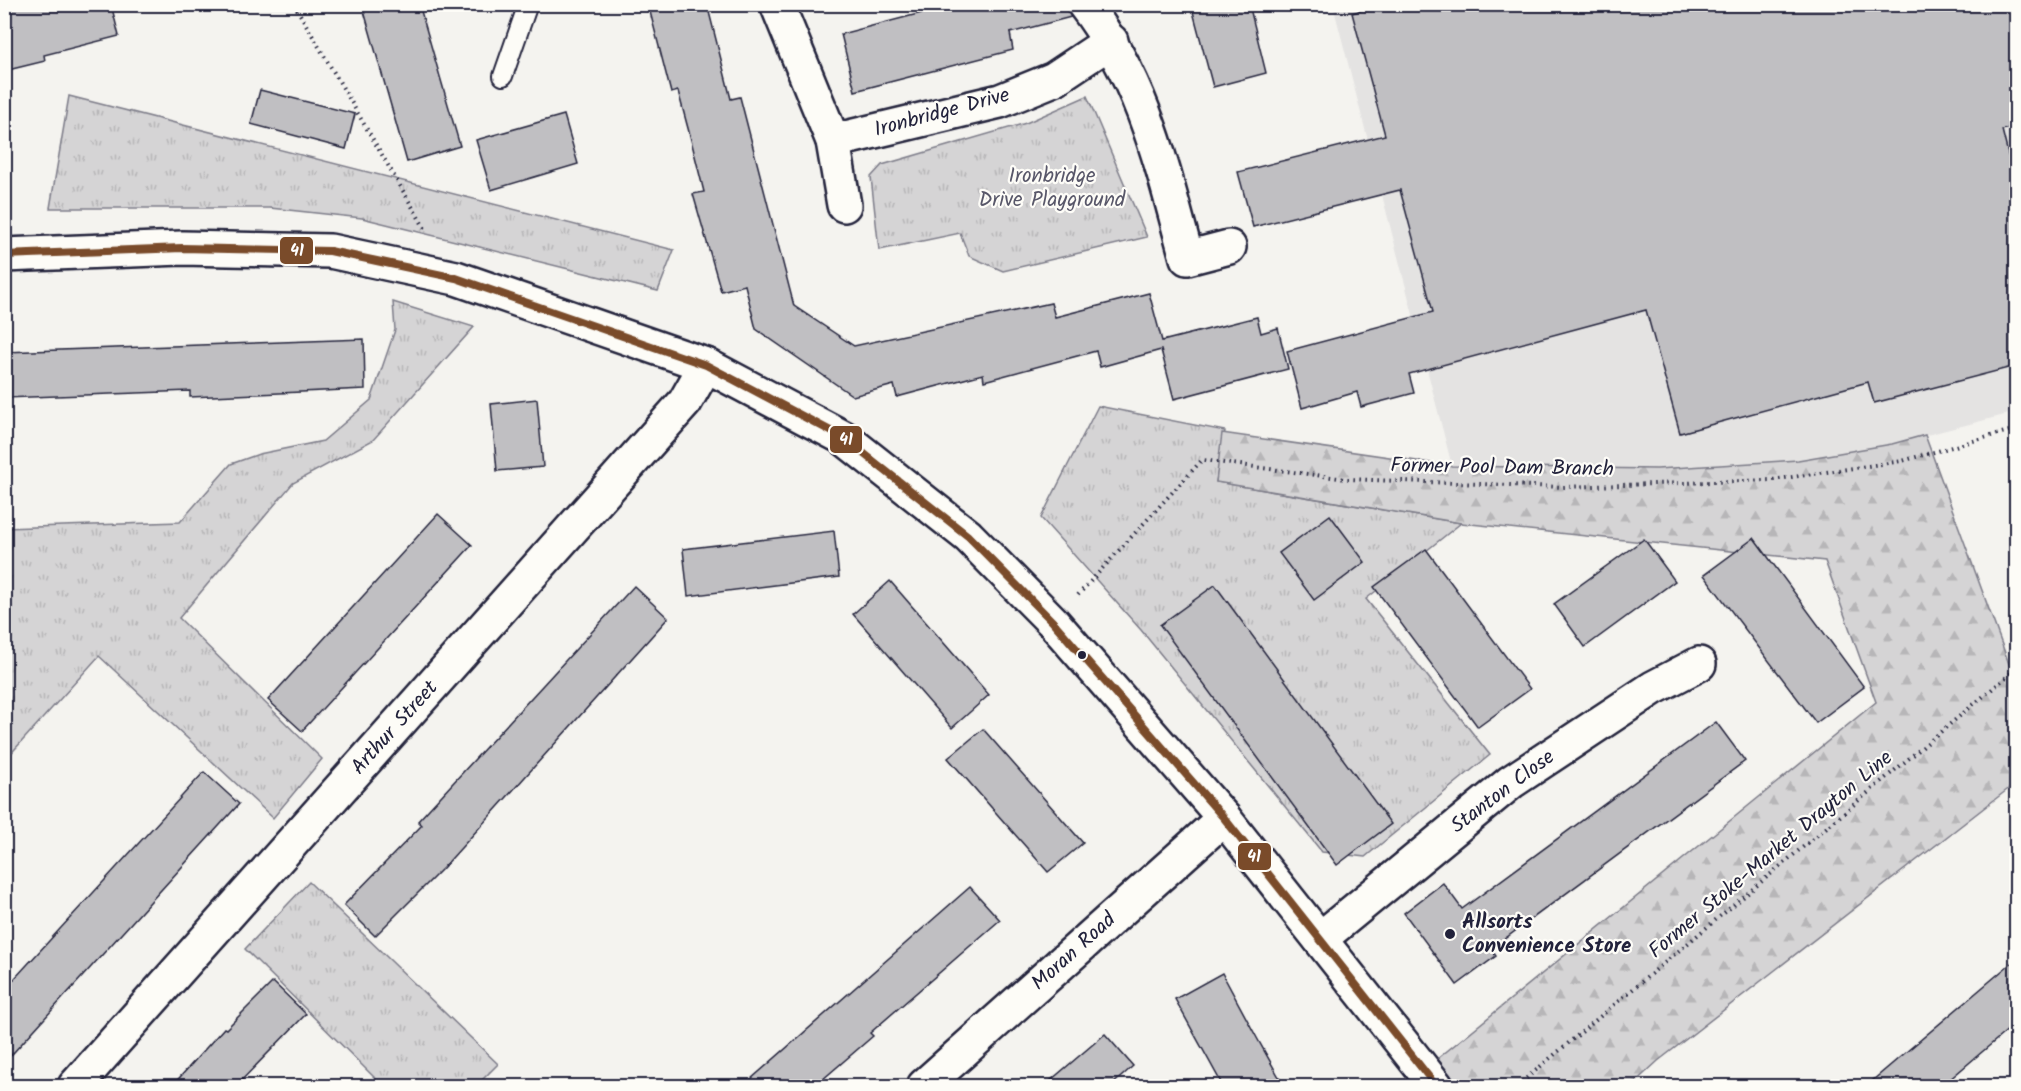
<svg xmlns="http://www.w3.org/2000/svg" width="2021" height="1091" viewBox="0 0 2021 1091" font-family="Kalam,sans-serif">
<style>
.built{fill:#e4e3e2}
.grass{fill:url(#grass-tufts);stroke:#7c7b88;stroke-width:1.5}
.forest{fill:url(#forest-firs);stroke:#7c7b88;stroke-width:1.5}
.building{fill:#c0bfc2;stroke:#22223b;stroke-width:1.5}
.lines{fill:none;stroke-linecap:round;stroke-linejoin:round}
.service-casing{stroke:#22223b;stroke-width:22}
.minor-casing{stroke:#22223b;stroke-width:38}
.secondary-casing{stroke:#22223b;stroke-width:38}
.path{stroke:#22223b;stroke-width:4;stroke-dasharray:1.5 4.5;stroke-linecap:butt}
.service{stroke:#fdfcf7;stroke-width:18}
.minor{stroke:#fdfcf7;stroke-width:33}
.secondary{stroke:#fdfcf7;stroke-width:33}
.bus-1-casing{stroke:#fdfcf7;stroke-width:12}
.bus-1{stroke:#7a4b2a;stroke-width:8}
.bus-dot{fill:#22223b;stroke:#fdfcf7;stroke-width:2}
.labels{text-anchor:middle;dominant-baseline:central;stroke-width:4.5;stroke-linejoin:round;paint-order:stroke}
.street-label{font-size:21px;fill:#22223b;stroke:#fdfcf7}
.park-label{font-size:21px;fill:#585769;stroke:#fdfcf7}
.poi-label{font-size:21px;font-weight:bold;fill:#22223b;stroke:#fdfcf7;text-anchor:start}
.line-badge{stroke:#fdfcf7;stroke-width:2}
.badge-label{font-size:16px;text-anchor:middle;font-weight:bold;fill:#fff}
</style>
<defs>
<pattern id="grass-tufts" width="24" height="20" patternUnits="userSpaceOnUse" patternTransform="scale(1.5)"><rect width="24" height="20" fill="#d5d4d5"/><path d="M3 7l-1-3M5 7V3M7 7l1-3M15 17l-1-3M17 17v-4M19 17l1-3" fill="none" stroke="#b7b6b8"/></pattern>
<pattern id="forest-firs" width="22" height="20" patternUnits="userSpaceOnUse" patternTransform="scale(1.5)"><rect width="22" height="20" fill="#d5d4d5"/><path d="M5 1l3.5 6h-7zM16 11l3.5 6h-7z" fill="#b7b6b8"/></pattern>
</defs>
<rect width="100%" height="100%" fill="#f4f3ef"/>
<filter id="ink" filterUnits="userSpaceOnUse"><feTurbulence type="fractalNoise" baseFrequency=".0167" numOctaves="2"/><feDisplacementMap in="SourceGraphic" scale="12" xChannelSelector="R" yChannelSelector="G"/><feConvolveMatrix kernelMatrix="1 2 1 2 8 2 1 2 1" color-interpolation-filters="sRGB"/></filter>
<g filter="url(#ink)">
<polygon class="built" points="1333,5 2016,5 2016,412 1892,444 1798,460 1657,469 1452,466"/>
<g class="grass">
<polygon points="69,96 674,250 658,291 362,218 270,208 50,208"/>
<polygon points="1087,96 1147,237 1003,271 969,256 960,233 879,250 871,177 882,165 1026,123"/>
<polygon points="393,302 474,327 373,440 293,483 179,618 322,759 273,818 99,656 5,760 5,528 180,522 231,464 259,454 323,441 371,400 395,330"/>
<polygon points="1098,406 1225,431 1216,482 1461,523 1366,599 1490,755 1365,857 1322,852 1141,630 1041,518"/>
<polygon points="309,882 498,1064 476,1086 383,1086 245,949"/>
</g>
<polygon class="forest" points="1222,433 1452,466 1657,469 1798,460 1892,444 1925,435 2016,683 2016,783 1658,1061 1631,1086 1404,1086 1876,702 1825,561 1461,523 1216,482"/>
<g class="building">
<polygon points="4,4 111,4 119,36 44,55 45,61 4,71"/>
<polygon points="362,4 419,4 460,146 407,162"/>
<polygon points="648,4 707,4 731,99 740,97 794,306 854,346 1051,303 1055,317 1149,293 1162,341 1257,317 1261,333 1278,328 1288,369 1174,399 1161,350 1100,367 1096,351 984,381 983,374 897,397 894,385 853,396 756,329 745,285 721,291 693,194 704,192 689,132 678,91 671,93"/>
<polygon points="956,4 1065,4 1071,17 1010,33 1013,50 855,91 841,34"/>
<polygon points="1191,4 1249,4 1266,73 1213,87"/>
<polygon points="1382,4 2016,4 2016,126 2002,130 2016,186 2016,366 1874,403 1868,382 1680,433 1646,310 1409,374 1414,393 1361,407 1357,392 1302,408 1287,351 1433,312 1400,190 1253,227 1238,172 1385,135 1352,13"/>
<polygon points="260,90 355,114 346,149 251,124"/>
<polygon points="564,115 578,164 491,190 476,140"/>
<polygon points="364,339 365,389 190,397 190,391 4,398 4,352"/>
<polygon points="537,399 543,467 497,471 491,404"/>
<polygon points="438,514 472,545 302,731 268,700"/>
<polygon points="1330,515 1365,562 1314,600 1279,553"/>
<polygon points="834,531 839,577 688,596 683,549"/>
<polygon points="1754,538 1864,687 1816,723 1704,575"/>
<polygon points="1644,539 1675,581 1585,647 1554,604"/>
<polygon points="1426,549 1530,689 1478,727 1374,587"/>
<polygon points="890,581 989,695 952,728 853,614"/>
<polygon points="1215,585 1391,824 1337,865 1160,625"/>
<polygon points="634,586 668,618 443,868 375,936 344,905 422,825 418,821"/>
<polygon points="1716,722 1745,761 1491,949 1496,956 1457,985 1404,913 1443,883 1462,909"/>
<polygon points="983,729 1083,843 1048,872 948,758"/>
<polygon points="204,772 239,804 4,1063 4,990"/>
<polygon points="970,887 1000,920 870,1033 873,1036 815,1086 743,1086"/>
<polygon points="2016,959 2016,1023 1942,1086 1866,1086"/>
<polygon points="1222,973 1257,1038 1284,1086 1223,1086 1175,999"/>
<polygon points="273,982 306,1014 236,1086 172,1086 224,1028 226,1029"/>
<polygon points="1105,1034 1133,1066 1111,1086 1044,1086"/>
</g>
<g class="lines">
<g class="service-casing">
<polyline id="service" points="503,76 528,4"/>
</g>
<g class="minor-casing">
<g id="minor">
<polyline points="777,4 833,141 844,205"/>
<path d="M 1084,4 C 1144,82 1162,166 1187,258 L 1229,247"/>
<polyline points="833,141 1000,101 1054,79 1111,41"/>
<polyline points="1320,939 1511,782 1653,688 1699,664"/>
<polyline points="75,1086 685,402 706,365"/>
<polyline points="924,1086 1224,818"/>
</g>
</g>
<g class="secondary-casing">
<polyline id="secondary" points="4,255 182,248 330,251 456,278 706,365 844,438 968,536 1053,622 1224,818 1436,1086"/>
</g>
<g class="path">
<polyline points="294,4 427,232"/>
<polyline points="1078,595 1202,460 1346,479 1563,487 1772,480 1902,461 2016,429"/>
<polyline points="1517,1086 2016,669"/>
</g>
<use href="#service" class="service"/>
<use href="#minor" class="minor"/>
<use href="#secondary" class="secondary"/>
<g class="bus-1-casing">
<polyline id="bus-1" points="4,255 182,248 330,251 456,278 706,365 844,438 968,536 1053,622 1224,818 1436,1086"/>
</g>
<use href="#bus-1" class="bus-1"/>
</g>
</g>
<g class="bus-dot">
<circle cx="1082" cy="655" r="5"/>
<circle cx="1450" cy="934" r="6"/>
</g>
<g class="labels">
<g class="street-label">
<text transform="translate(942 113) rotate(-15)">Ironbridge Drive</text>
<text transform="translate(1502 468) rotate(1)">Former Pool Dam Branch</text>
<text transform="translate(395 728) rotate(-48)">Arthur Street</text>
<text transform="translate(1503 792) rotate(-37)">Stanton Close</text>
<text transform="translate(1771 855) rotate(-40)">Former Stoke-Market Drayton Line</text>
<text transform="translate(1074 952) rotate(-42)">Moran Road</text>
</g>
<g class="park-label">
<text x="1052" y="176">Ironbridge<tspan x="1052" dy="24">Drive Playground</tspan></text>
</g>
<g class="poi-label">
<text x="1462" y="922">Allsorts<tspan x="1462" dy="24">Convenience Store</tspan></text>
</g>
</g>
<g class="line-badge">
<rect x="279" y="236" width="35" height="29" rx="6" fill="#7a4b2a"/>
<rect x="829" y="425" width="34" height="29" rx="6" fill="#7a4b2a"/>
<rect x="1237" y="842" width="35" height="29" rx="6" fill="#7a4b2a"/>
</g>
<g class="badge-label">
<text x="297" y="256">41</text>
<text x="846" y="445">41</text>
<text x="1254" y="862">41</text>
</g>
<rect width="2021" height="1091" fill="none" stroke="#fdfcf7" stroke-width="24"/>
<rect x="12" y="12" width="1997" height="1067" fill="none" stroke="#22223b" stroke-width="2" filter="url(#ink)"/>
</svg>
